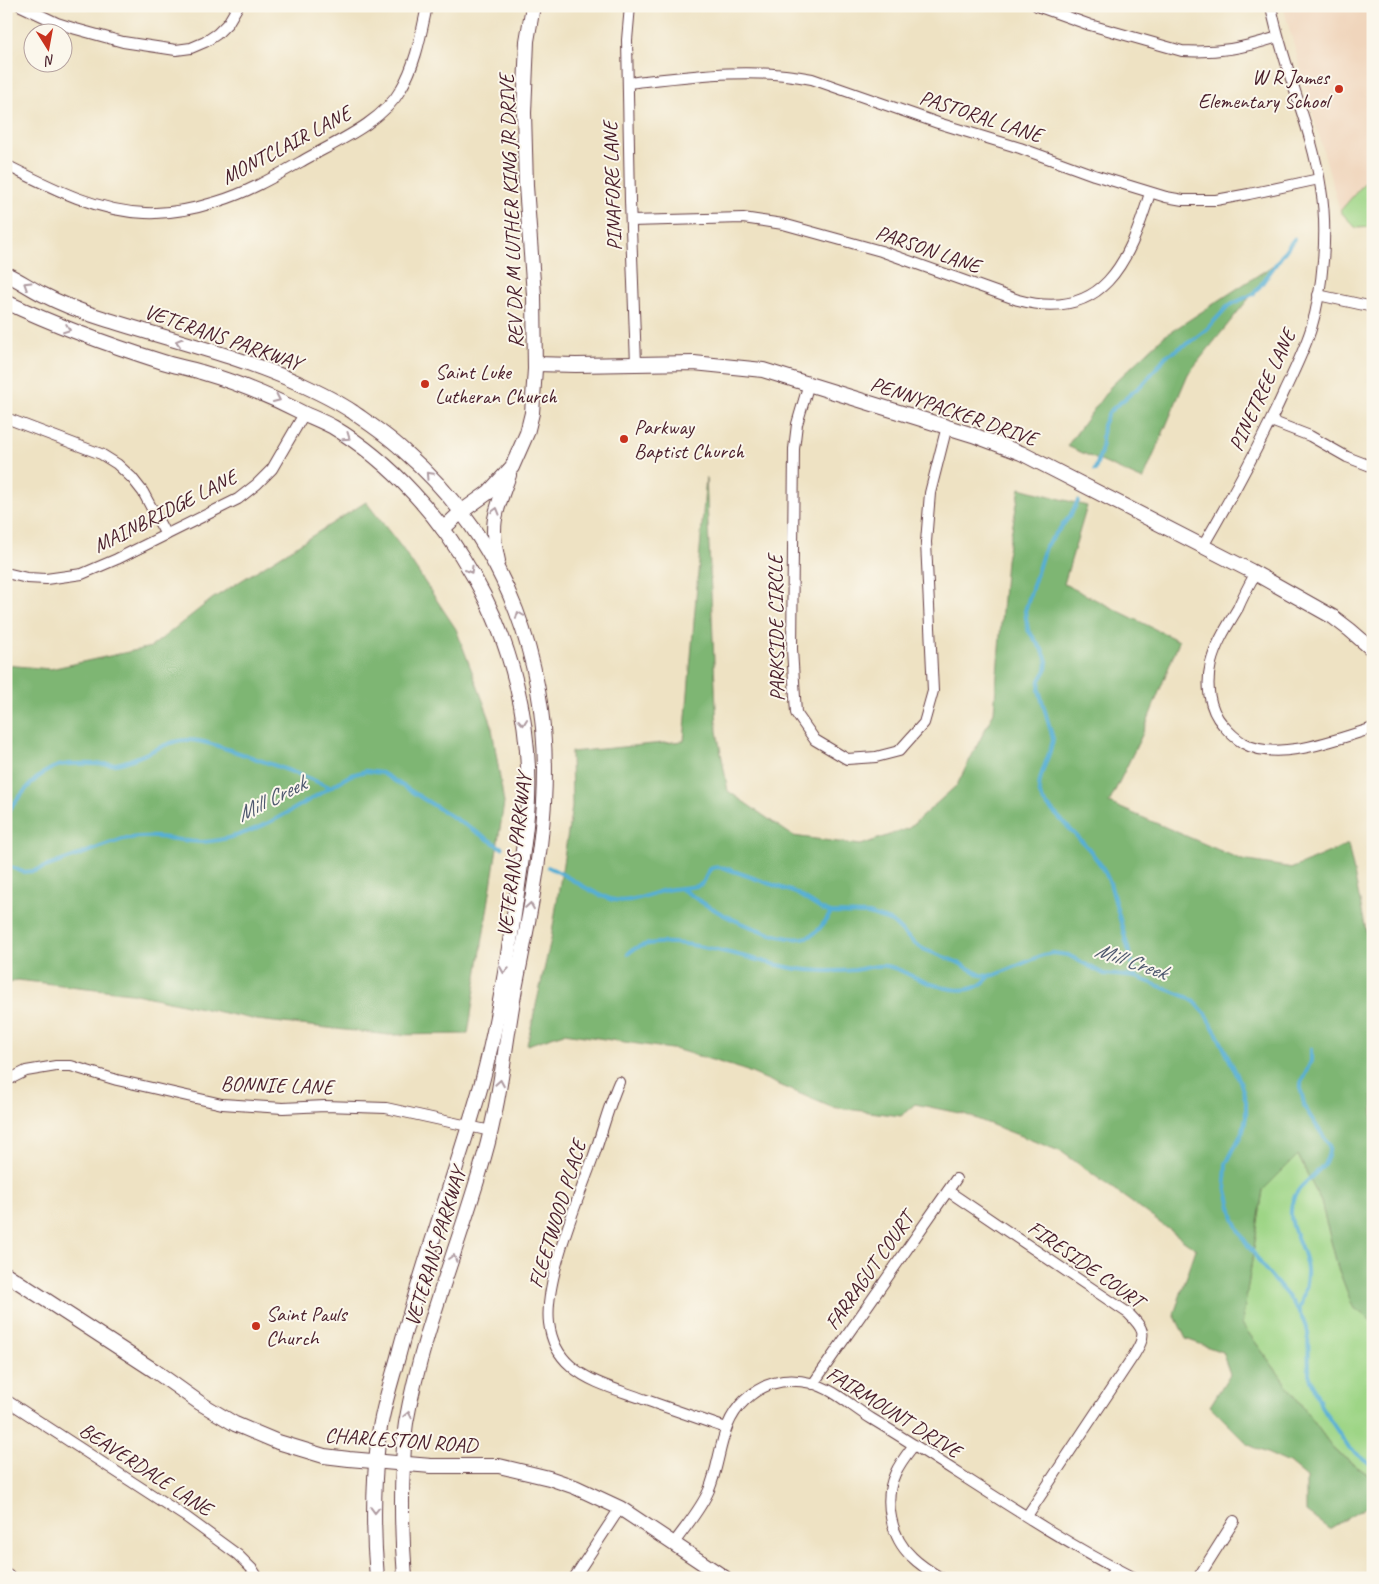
<svg xmlns="http://www.w3.org/2000/svg" width="1379" height="1584" viewBox="0 0 1379 1584" font-family="Caveat,sans-serif">
<style>
.built{fill:#f0d5bc}
.green{fill:#9ed586;stroke:#747a58}
.forest{fill:#7eb673;stroke:#646a4f}
.lines{fill:none;stroke-linecap:round;stroke-linejoin:round}
.stream{stroke:#57afd4;stroke-width:4}
.street-casing{stroke:#633c42;stroke-width:12}
.secondary-casing{stroke:#633c42;stroke-width:16}
.street{stroke:#fff;stroke-width:10}
.secondary{stroke:#fff;stroke-width:14}
.oneway{stroke:#ae9aa0}
.poi-dot{fill:#c8321e;stroke:#fbf7ec;stroke-width:2}
.labels{text-anchor:middle;dominant-baseline:central;stroke-width:4;stroke-linejoin:round;paint-order:stroke}
.poi-label{font-size:21px;fill:#4a1f2b;stroke:#fbf7ec;text-anchor:start}
.street-label{font-size:21px;fill:#4a1f2b;stroke:#fbf7ec}
.water-label{font-size:22px;font-style:italic;fill:#4f596f;stroke:#fbf7ec}
</style>
<rect width="100%" height="100%" fill="#fbf7ec"/>
<filter id="ink" filterUnits="userSpaceOnUse"><feTurbulence type="fractalNoise" baseFrequency=".02" numOctaves="2"/><feDisplacementMap in="SourceGraphic" scale="10" xChannelSelector="R" yChannelSelector="G"/><feConvolveMatrix kernelMatrix="1 2 1 2 8 2 1 2 1" color-interpolation-filters="sRGB"/></filter>
<filter id="wash" filterUnits="userSpaceOnUse"><feTurbulence type="fractalNoise" baseFrequency=".0096" numOctaves="4" result="noise"/><feDisplacementMap in="SourceGraphic" scale="20" xChannelSelector="R" yChannelSelector="G"/><feGaussianBlur stdDeviation="1.12" result="paint"/><feColorMatrix in="noise" values="0 0 0 0 0 0 0 0 0 0 0 0 0 0 0 0 0 1.4 0 .05"/><feComposite in="paint" operator="in"/></filter>
<g filter="url(#wash)">
<rect width="100%" height="100%" fill="#eee2c3"/>
<polygon class="built" points="1283,6 1373,6 1373,227 1356,228 1340,211"/>
<g class="green">
<polygon points="1373,173 1373,227 1356,228 1340,211"/>
<polygon points="1298,1155 1321,1202 1338,1268 1353,1306 1373,1322 1373,1478 1335,1451 1242,1324 1263,1190"/>
</g>
<g class="forest">
<polygon points="1278,262 1188,374 1143,480 1067,446 1111,386 1163,337"/>
<polygon points="706,477 717,731 728,791 793,836 861,845 909,828 957,785 994,712 1006,560 1020,488 1087,506 1064,584 1179,641 1142,735 1109,803 1242,860 1293,868 1348,844 1373,964 1373,1322 1353,1307 1338,1268 1321,1202 1298,1155 1263,1190 1242,1324 1335,1451 1373,1478 1373,1503 1329,1529 1306,1512 1306,1477 1289,1463 1249,1445 1210,1406 1230,1374 1222,1352 1186,1339 1174,1314 1196,1249 1062,1152 964,1114 915,1104 901,1116 831,1107 742,1069 678,1050 564,1033 527,1045 551,939 572,807 571,752 684,741"/>
<polygon points="366,502 402,548 456,629 491,722 504,803 468,1034 389,1035 257,1020 131,993 17,980 6,985 6,665 50,669 151,647 212,599"/>
</g>
<g class="lines">
<g class="stream">
<polyline points="1095,470 1101,452 1103,425 1109,412 1145,382 1166,356 1193,340 1207,329 1228,306 1253,294 1257,290 1294,239"/>
<path d="M 1078,501 L 1070,516 L 1045,547 L 1025,611 L 1028,630 L 1043,651 L 1047,661 L 1046,670 L 1040,680 L 1039,690 L 1053,739 C 1051,758 1030,785 1044,802 L 1089,849 L 1103,868 L 1110,883 L 1136,977"/>
<path d="M 6,814 C 22,794 41,765 69,764 C 84,763 100,765 115,764 C 140,761 165,740 186,740 C 201,739 216,746 230,750 C 264,761 297,773 330,787"/>
<path d="M 6,865 L 23,872 L 34,871 L 123,839 C 134,837 145,836 157,837 C 172,838 187,842 202,842 C 256,839 305,801 351,775 L 366,771 L 382,773 L 502,848"/>
<path d="M 548,867 C 569,876 588,892 610,899 C 629,905 647,894 666,890 C 676,888 687,888 697,886 C 712,882 700,863 725,868 L 796,893 L 821,909 L 831,913 L 869,914 L 892,922 L 914,943 L 923,949 L 957,962 L 981,975 L 988,976 L 995,975 L 1043,955 L 1053,953 L 1068,955 L 1104,974 L 1136,977 L 1187,997 L 1195,1002 L 1204,1012 L 1217,1034 L 1240,1081 L 1246,1101 L 1246,1117 L 1243,1131 L 1226,1164 L 1225,1182 L 1234,1219 L 1243,1238 L 1264,1268 L 1292,1301 L 1303,1319 L 1308,1332 L 1309,1374 L 1321,1406 L 1348,1447 L 1373,1466"/>
<path d="M 681,889 C 691,894 700,902 710,907 C 729,919 786,945 807,937 C 818,934 824,922 831,913"/>
<path d="M 628,954 C 655,923 762,965 798,969 C 816,971 837,972 855,970 C 866,968 875,965 886,966 C 896,967 905,973 914,977 C 930,984 956,994 973,988 C 980,986 986,981 991,975"/>
<path d="M 1299,1312 C 1302,1299 1308,1283 1307,1270 C 1306,1247 1284,1224 1293,1200 C 1300,1179 1332,1170 1329,1145 L 1305,1108 L 1301,1091 L 1301,1083 L 1311,1061 L 1311,1049"/>
</g>
</g>
</g>
<g filter="url(#ink)">
<g class="lines">
<g class="street-casing">
<g id="street">
<polyline points="21,6 57,23 76,29 123,42 176,50 191,48 205,42 217,34 228,23 238,6"/>
<polyline points="630,6 627,40 630,201 636,364"/>
<path d="M 1037,6 L 1090,25 L 1182,51 C 1219,53 1243,48 1278,37"/>
<path d="M 628,83 C 690,76 751,67 812,79 L 938,123 L 1020,148 L 1094,175 L 1166,197 L 1183,200 L 1216,200 L 1249,194 L 1319,179"/>
<path d="M 6,165 C 50,187 95,211 145,213 C 168,214 194,209 216,202 C 247,193 276,176 304,160 C 336,142 383,122 401,89 C 416,64 421,34 427,6"/>
<path d="M 631,221 L 743,218 L 783,224 L 881,251 L 1018,300 C 1103,323 1129,262 1150,193"/>
<polyline points="1318,295 1373,307"/>
<polyline points="809,383 797,424 794,449 792,649 796,713 815,740 847,759 876,757 899,751 924,723 933,691 926,542 930,493 947,426"/>
<polyline points="6,418 101,454 117,464 132,478 143,492 166,535"/>
<polyline points="1271,421 1310,436 1347,457 1373,467"/>
<path d="M 1203,546 C 1232,496 1260,445 1284,392 C 1294,371 1304,351 1311,329 C 1323,289 1328,230 1321,189 C 1312,127 1283,68 1271,6"/>
<polyline points="6,573 27,578 46,579 82,574 117,559 238,499 257,484 272,469 304,414"/>
<path d="M 1255,574 C 1249,585 1243,596 1238,608 C 1228,625 1216,643 1211,663 C 1206,684 1208,708 1223,725 C 1228,731 1235,738 1243,743 C 1277,763 1337,739 1373,728"/>
<polyline points="6,1081 26,1071 56,1066 71,1066 117,1080 222,1104 283,1108 325,1106 386,1108 491,1131"/>
<path d="M 619,1082 C 608,1107 602,1133 593,1158 C 578,1199 544,1281 549,1323 C 551,1339 558,1355 571,1366 C 590,1383 619,1390 643,1399 C 671,1409 698,1418 726,1428"/>
<path d="M 948,1191 L 1128,1313 C 1145,1330 1147,1334 1134,1355 L 1027,1516"/>
<polyline points="813,1384 956,1179"/>
<polyline points="6,1400 186,1517 238,1555 253,1570 258,1578"/>
<path d="M 914,1445 C 907,1454 899,1464 895,1474 C 883,1500 891,1538 912,1557 C 920,1565 931,1572 941,1578"/>
<path d="M 674,1543 C 686,1526 701,1509 709,1490 C 722,1459 719,1424 745,1400 C 764,1382 786,1377 811,1383 C 834,1389 852,1407 872,1419 C 960,1472 1043,1532 1134,1578"/>
<polyline points="6,1574 12,1578"/>
<polyline points="574,1578 620,1508"/>
<polyline points="1108,1578 1116,1568"/>
<polyline points="1198,1578 1234,1521"/>
</g>
</g>
<g class="secondary-casing">
<g id="secondary">
<path d="M 6,274 C 19,280 30,288 42,294 C 61,304 82,312 102,318 C 167,339 233,354 296,382 C 316,391 335,400 353,412 C 371,425 390,437 405,452 C 508,542 552,668 544,803 C 540,865 527,928 515,989 C 505,1045 500,1102 484,1157 C 459,1246 422,1332 406,1423 C 404,1436 404,1450 403,1464 C 401,1502 402,1540 405,1578"/>
<path d="M 6,302 C 57,326 109,345 163,362 C 175,366 189,368 201,372 C 239,383 270,396 305,414 C 314,418 324,422 333,427 C 392,462 441,518 474,577 C 512,644 531,722 528,799 C 527,828 522,857 518,886 C 509,951 499,1018 482,1082 C 456,1174 422,1264 398,1357 C 391,1383 380,1416 378,1442 C 373,1487 373,1534 377,1578"/>
<polyline points="535,364 576,365 694,363 763,370 973,435 1021,453 1251,571 1333,617 1350,630 1373,650"/>
<polyline points="443,529 461,512 489,492 512,467 527,433 532,413 535,369 534,295 526,186 524,113 527,41 533,6"/>
<path d="M 498,561 C 489,523 496,511 509,475"/>
<polyline points="6,1274 155,1371 200,1403 235,1424 278,1442 324,1456 349,1459 431,1466 499,1466 549,1478 575,1487 620,1508 725,1578"/>
</g>
</g>
<use href="#street" class="street"/>
<use href="#secondary" class="secondary"/>
</g>
<defs><path id="oneway-chevron" d="M-2-3.5L2.5 0L-2 3.5" fill="none" stroke-width="1.6" stroke-linecap="round" stroke-linejoin="round" transform="scale(1.25)"/></defs>
<g class="oneway">
<use href="#oneway-chevron" transform="translate(27 285) rotate(-148)"/>
<use href="#oneway-chevron" transform="translate(67 329) rotate(21)"/>
<use href="#oneway-chevron" transform="translate(179 342) rotate(-164)"/>
<use href="#oneway-chevron" transform="translate(277 399) rotate(25)"/>
<use href="#oneway-chevron" transform="translate(347 437) rotate(35)"/>
<use href="#oneway-chevron" transform="translate(429 475) rotate(-133)"/>
<use href="#oneway-chevron" transform="translate(496 511) rotate(-74)"/>
<use href="#oneway-chevron" transform="translate(470 570) rotate(60)"/>
<use href="#oneway-chevron" transform="translate(519 615) rotate(-111)"/>
<use href="#oneway-chevron" transform="translate(523 722) rotate(84)"/>
<use href="#oneway-chevron" transform="translate(530 906) rotate(-81)"/>
<use href="#oneway-chevron" transform="translate(504 970) rotate(99)"/>
<use href="#oneway-chevron" transform="translate(500 1083) rotate(-80)"/>
<use href="#oneway-chevron" transform="translate(453 1258) rotate(-72)"/>
<use href="#oneway-chevron" transform="translate(408 1415) rotate(-79)"/>
<use href="#oneway-chevron" transform="translate(375 1510) rotate(91)"/>
</g>
</g>
<g class="poi-dot">
<circle cx="1339" cy="89" r="5"/>
<circle cx="425" cy="384" r="5"/>
<circle cx="624" cy="439" r="5"/>
<circle cx="256" cy="1326" r="5"/>
</g>
<g class="labels">
<g class="poi-label">
<text x="1329" y="77" text-anchor="end">W R James<tspan x="1329" dy="24">Elementary School</tspan></text>
<text x="435" y="372">Saint Luke<tspan x="435" dy="24">Lutheran Church</tspan></text>
<text x="634" y="427">Parkway<tspan x="634" dy="24">Baptist Church</tspan></text>
<text x="266" y="1314">Saint Pauls<tspan x="266" dy="24">Church</tspan></text>
</g>
<g class="street-label">
<text transform="translate(981 116) rotate(18)">PASTORAL LANE</text>
<text transform="translate(286 145) rotate(-28)">MONTCLAIR LANE</text>
<text transform="translate(612 186) rotate(-92)">PINAFORE LANE</text>
<text transform="translate(511 211) rotate(-92)">REV DR M LUTHER KING JR DRIVE</text>
<text transform="translate(928 249) rotate(19)">PARSON LANE</text>
<text transform="translate(223 337) rotate(19)">VETERANS PARKWAY</text>
<text transform="translate(1262 390) rotate(-65)">PINETREE LANE</text>
<text transform="translate(954 411) rotate(19)">PENNYPACKER DRIVE</text>
<text transform="translate(165 511) rotate(-27)">MAINBRIDGE LANE</text>
<text transform="translate(776 628) rotate(-91)">PARKSIDE CIRCLE</text>
<text transform="translate(514 855) rotate(-83)">VETERANS PARKWAY</text>
<text transform="translate(277 1085) rotate(2)">BONNIE LANE</text>
<text transform="translate(557 1214) rotate(-73)">FLEETWOOD PLACE</text>
<text transform="translate(435 1247) rotate(-73)">VETERANS PARKWAY</text>
<text transform="translate(1086 1264) rotate(35)">FIRESIDE COURT</text>
<text transform="translate(869 1271) rotate(-55)">FARRAGUT COURT</text>
<text transform="translate(894 1412) rotate(32)">FAIRMOUNT DRIVE</text>
<text transform="translate(401 1440) rotate(4)">CHARLESTON ROAD</text>
<text transform="translate(146 1469) rotate(33)">BEAVERDALE LANE</text>
</g>
<g class="water-label">
<text transform="translate(271 799) rotate(-27)">Mill Creek</text>
<text transform="translate(1131 961) rotate(19)">Mill Creek</text>
</g>
</g>
<rect width="1379" height="1584" fill="none" stroke="#fbf7ec" stroke-width="25"/>
<g transform="translate(48 48) rotate(169)"><circle r="24" fill="#fbf7ec" stroke="#b4a19f"/>
<path d="M0-4L9 19L0 12L-9 19Z" fill="#c8321e"/>
<text y="-8" font-size="14" font-weight="bold" text-anchor="middle" fill="#4a1f2b">N</text>
</g>
</svg>
